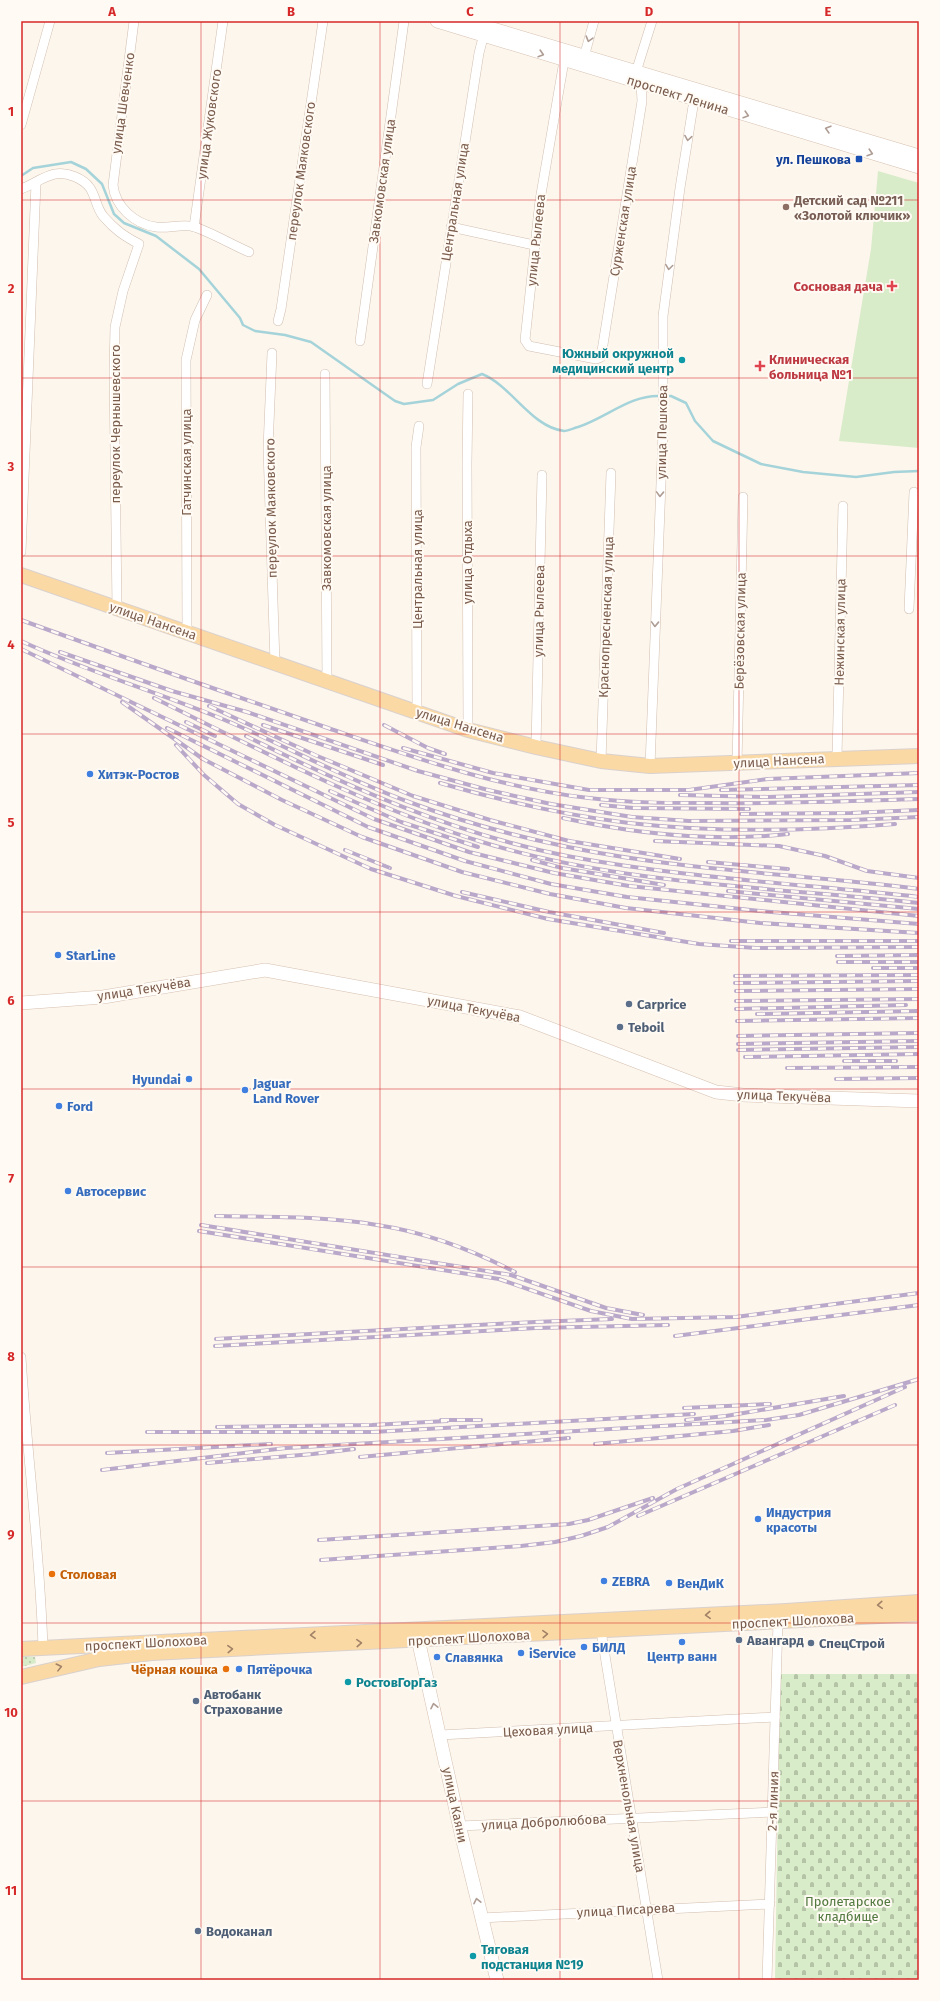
<svg xmlns="http://www.w3.org/2000/svg" width="940" height="2001" viewBox="0 0 940 2001" font-family="'Fira Sans',sans-serif">
<style>
.grass{fill:url(#grass-dots)}
.cemetery{fill:url(#cemetery-stones)}
.green{fill:#d8ecc9}
.lines{fill:none;stroke-linecap:round;stroke-linejoin:round}
.stream{stroke:#a5d3da;stroke-width:2.5}
.street-casing{stroke:#d1beb0;stroke-width:10}
.secondary-casing{stroke:#d6c0b0;stroke-width:14}
.primary-casing{stroke:#dad1cd;stroke-width:16}
.street{stroke:#fff;stroke-width:9}
.secondary{stroke:#fff;stroke-width:13}
.primary{stroke:#fbd9a5;stroke-width:14}
.rail-casing{stroke:#b9a8c9;stroke-width:4}
.rail{stroke:#fffaf3;stroke-width:2.5;stroke-dasharray:8;stroke-linecap:butt}
.oneway{stroke:#af9d94}
.oneway2{stroke:#a18267}
.grid{fill:none;stroke:#d62828;stroke-width:1;stroke-opacity:0.55}
.transit-dot{fill:#1a4fb4;stroke:#fffaf3;stroke-width:1.5}
.education-dot{fill:#8d6e63;stroke:#fffaf3;stroke-width:1.5}
.health-dot{fill:#e0444e;stroke:#fffaf3;stroke-width:1.5}
.culture-dot{fill:#0f9aa8;stroke:#fffaf3;stroke-width:1.5}
.shop-dot{fill:#3f7fe0;stroke:#fffaf3;stroke-width:1.5}
.service-dot{fill:#5c6f8a;stroke:#fffaf3;stroke-width:1.5}
.food-dot{fill:#e8710a;stroke:#fffaf3;stroke-width:1.5}
.labels{text-anchor:middle;dominant-baseline:central;stroke-width:4;stroke-linejoin:round;paint-order:stroke}
.street-label{font-size:13px;fill:#7a5c4d;stroke:#fffaf3}
.transit-label{font-size:13px;font-weight:bold;fill:#164399;stroke:#fffaf3;text-anchor:end}
.education-label{font-size:13px;font-weight:bold;fill:#785e54;stroke:#fffaf3;text-anchor:start}
.health-label{font-size:13px;font-weight:bold;fill:#be3a42;stroke:#fffaf3;text-anchor:end}
.culture-label{font-size:13px;font-weight:bold;fill:#0d838f;stroke:#fffaf3;text-anchor:start}
.shop-label{font-size:13px;font-weight:bold;fill:#366cbe;stroke:#fffaf3;text-anchor:start}
.service-label{font-size:13px;font-weight:bold;fill:#4e5e75;stroke:#fffaf3;text-anchor:start}
.food-label{font-size:13px;font-weight:bold;fill:#c56008;stroke:#fffaf3;text-anchor:start}
.park-label{font-size:13px;fill:#537a41;stroke:#fffaf3}
.neatline{fill:none;stroke:#d62828;stroke-width:1.5}
.grid-label{font-size:13px;text-anchor:middle;font-weight:bold;fill:#d62828}
</style>
<defs>
<pattern id="grass-dots" width="8" height="8" patternUnits="userSpaceOnUse"><rect width="8" height="8" fill="#d8ecc9"/><path d="M2 2h.1M6 6h.1" fill="none" stroke="#b4c2a5" stroke-width="1.8" stroke-linecap="round"/></pattern>
<pattern id="cemetery-stones" width="16" height="16" patternUnits="userSpaceOnUse"><rect width="16" height="16" fill="#d8ecc9"/><path d="M2 7V4a2 2 0 0 1 4 0v3zM10 15v-3a2 2 0 0 1 4 0v3z" fill="#b4c2a5"/></pattern>
</defs>
<rect width="100%" height="100%" fill="#fdf6ec"/>
<polygon class="grass" points="21,1656 35,1657 36,1663 21,1667"/>
<polygon class="cemetery" points="780,1674 919,1674 919,1980 775,1980"/>
<polygon class="green" points="878,171 919,183 919,448 839,441 871,249"/>
<g class="lines">
<g class="stream">
<path d="M 21,176 L 33,168 L 71,162 L 86,169 L 102,184 L 114,214 L 124,223 L 156,236 L 199,269 L 240,318 L 243,325 L 255,331 L 285,335 L 311,342 L 395,401 L 404,404 L 433,400 L 458,384 L 482,374 C 512,386 531,427 564,431 C 568,431 574,428 578,427 C 606,418 631,394 661,396"/>
<polyline points="666,396 671,396 686,403 695,421 713,441 761,464 803,472 856,477 894,472 919,471"/>
</g>
<g class="street-casing">
<g id="street">
<path d="M 134,21 L 113,185 C 115,206 134,224 156,227 C 168,229 184,223 195,227 C 214,234 231,244 249,252"/>
<polyline points="584,57 594,21"/>
<polyline points="564,61 540,200 525,340 529,346 596,359 601,357 642,101 641,84"/>
<polyline points="636,72 652,21"/>
<polyline points="21,125 50,21"/>
<path d="M 21,189 C 32,185 44,176 55,174 C 67,172 83,178 90,188 C 96,197 96,207 103,216 C 115,230 124,236 139,244 L 123,291 L 115,327 L 114,371 L 117,608"/>
<polyline points="194,227 223,21"/>
<polyline points="451,227 534,245"/>
<polyline points="278,321 281,309 323,21"/>
<polyline points="360,341 404,21"/>
<polyline points="272,353 268,448 275,663"/>
<polyline points="325,374 327,682"/>
<polyline points="427,384 479,53 485,30"/>
<polyline points="468,394 467,463 468,730"/>
<polyline points="21,552 36,183"/>
<polyline points="909,609 914,492"/>
<polyline points="187,632 186,360 195,320 207,295"/>
<polyline points="417,713 416,447 419,426"/>
<polyline points="536,747 542,475"/>
<polyline points="837,757 843,506"/>
<polyline points="601,761 611,473"/>
<polyline points="737,764 743,497"/>
<polyline points="650,766 663,432 663,316 680,188 694,100"/>
<path d="M 21,1357 C 27,1454 40,1551 43,1648"/>
<polyline points="601,1631 658,1980"/>
<polyline points="440,1735 775,1717"/>
<polyline points="460,1826 773,1812"/>
<polyline points="481,1918 770,1904"/>
<polyline points="767,1980 778,1622"/>
</g>
</g>
<g class="secondary-casing">
<g id="secondary">
<polyline points="437,21 919,167"/>
<polyline points="466,21 919,156"/>
<polyline points="21,1003 103,997 265,970 520,1017 716,1092 743,1095 919,1101"/>
<polyline points="416,1630 461,1833 497,1980"/>
</g>
</g>
<g class="primary-casing">
<g id="primary">
<polyline points="21,575 468,730 536,747 601,761 650,766 919,756"/>
<polyline points="21,1649 786,1611 919,1602"/>
<polyline points="21,1677 99,1659 152,1653 919,1614"/>
</g>
</g>
<use href="#street" class="street"/>
<use href="#secondary" class="secondary"/>
<use href="#primary" class="primary"/>
<g class="rail-casing">
<g id="rail">
<path d="M 21,620 C 123,657 226,693 328,728 C 413,757 499,788 589,798 C 629,803 669,803 710,803 C 779,804 849,801 919,799"/>
<path d="M 21,641 C 92,674 169,695 241,727 C 297,752 351,781 409,802 C 460,821 514,836 568,847 C 683,871 802,874 919,889"/>
<polyline points="21,649 374,819 469,852 554,873 629,886 919,916"/>
<polyline points="60,652 172,691 247,712 418,771 488,790 551,804 632,817 689,821 851,820 919,817"/>
<path d="M 154,698 C 262,751 366,806 482,842 C 622,885 774,887 919,903"/>
<polyline points="122,702 203,759 282,800 362,837 462,872 550,894 626,908 760,923 919,933"/>
<polyline points="209,706 315,755 413,796 490,820 569,841 680,859"/>
<polyline points="186,722 215,736"/>
<polyline points="263,725 383,765"/>
<polyline points="384,725 428,748 445,754"/>
<polyline points="167,728 368,827 465,861 551,884 627,897 760,911 919,924"/>
<path d="M 246,736 C 348,787 455,834 567,856 C 683,878 802,884 919,897"/>
<polyline points="176,745 204,775 238,804 275,825 371,869 456,896 548,919 699,944 756,948 919,947"/>
<polyline points="403,748 493,773 589,790 689,790 768,779 919,773"/>
<path d="M 440,783 C 502,801 565,815 629,823 C 717,833 808,831 895,824"/>
<polyline points="721,790 919,785"/>
<polyline points="330,791 401,822 478,847"/>
<polyline points="680,795 768,797 919,792"/>
<polyline points="601,805 633,808 749,809"/>
<polyline points="741,814 851,813 919,810"/>
<path d="M 563,818 C 636,834 714,842 788,834"/>
<polyline points="655,841 779,846 825,856 867,871 919,878"/>
<polyline points="345,850 390,868"/>
<polyline points="532,860 562,868 664,885"/>
<polyline points="708,862 788,869"/>
<polyline points="728,891 919,909"/>
<polyline points="462,892 549,912 664,933"/>
<polyline points="731,941 919,941"/>
<polyline points="837,956 919,955"/>
<polyline points="838,962 919,962"/>
<polyline points="873,968 919,968"/>
<polyline points="735,976 919,975"/>
<polyline points="735,983 919,981"/>
<polyline points="736,991 919,989"/>
<polyline points="736,1001 919,999"/>
<polyline points="736,1009 906,1005"/>
<polyline points="757,1014 919,1011"/>
<polyline points="737,1021 919,1018"/>
<polyline points="738,1036 919,1033"/>
<polyline points="738,1044 919,1041"/>
<polyline points="738,1050 919,1047"/>
<polyline points="745,1057 919,1054"/>
<polyline points="844,1061 896,1061"/>
<polyline points="787,1068 919,1067"/>
<polyline points="836,1079 919,1078"/>
<path d="M 216,1216 C 269,1217 324,1216 377,1225 C 425,1232 472,1250 515,1272"/>
<polyline points="201,1225 511,1275 606,1308 643,1315"/>
<polyline points="199,1231 499,1279 591,1311 632,1319 736,1317 919,1293"/>
<polyline points="675,1336 919,1305"/>
<polyline points="216,1339 535,1322 612,1319"/>
<polyline points="215,1346 536,1328 668,1325"/>
<polyline points="684,1408 770,1404"/>
<polyline points="441,1420 481,1420"/>
<polyline points="686,1420 726,1416 844,1396"/>
<polyline points="217,1427 372,1425 447,1421"/>
<polyline points="147,1432 373,1432 694,1414"/>
<polyline points="595,1444 733,1431 769,1425"/>
<polyline points="107,1453 271,1444"/>
<polyline points="360,1457 569,1438"/>
<polyline points="207,1463 313,1454 354,1449"/>
<polyline points="102,1470 286,1448 766,1420 799,1415 919,1379"/>
<polyline points="638,1516 895,1405"/>
<polyline points="319,1540 569,1524 588,1520 653,1498"/>
<polyline points="321,1560 521,1546 555,1542 581,1536 608,1527 677,1489 905,1387"/>
</g>
</g>
<use href="#rail" class="rail"/>
</g>
<defs><path id="oneway-chevron" d="M-2-3.5L2.5 0L-2 3.5" fill="none" stroke-width="1.6" stroke-linecap="round" stroke-linejoin="round"/></defs>
<g class="oneway">
<use href="#oneway-chevron" transform="translate(589 39) rotate(106)"/>
<use href="#oneway-chevron" transform="translate(541 54) rotate(17)"/>
<use href="#oneway-chevron" transform="translate(746 115) rotate(17)"/>
<use href="#oneway-chevron" transform="translate(828 129) rotate(-164)"/>
<use href="#oneway-chevron" transform="translate(688 138) rotate(99)"/>
<use href="#oneway-chevron" transform="translate(870 153) rotate(17)"/>
<use href="#oneway-chevron" transform="translate(669 267) rotate(98)"/>
<use href="#oneway-chevron" transform="translate(660 494) rotate(92)"/>
<use href="#oneway-chevron" transform="translate(655 624) rotate(92)"/>
<use href="#oneway-chevron" transform="translate(434 1706) rotate(-102)"/>
<use href="#oneway-chevron" transform="translate(477 1901) rotate(-102)"/>
</g>
<g class="oneway2">
<use href="#oneway-chevron" transform="translate(880 1605) rotate(176)"/>
<use href="#oneway-chevron" transform="translate(708 1615) rotate(177)"/>
<use href="#oneway-chevron" transform="translate(545 1634) rotate(-3)"/>
<use href="#oneway-chevron" transform="translate(313 1635) rotate(177)"/>
<use href="#oneway-chevron" transform="translate(359 1643) rotate(-3)"/>
<use href="#oneway-chevron" transform="translate(230 1649) rotate(-3)"/>
<use href="#oneway-chevron" transform="translate(59 1667) rotate(-14)"/>
</g>
<path class="grid" d="M 201,21 L 201,1980M 380,21 L 380,1980M 560,21 L 560,1980M 739,21 L 739,1980M 21,200 L 919,200M 21,378 L 919,378M 21,556 L 919,556M 21,734 L 919,734M 21,912 L 919,912M 21,1089 L 919,1089M 21,1267 L 919,1267M 21,1445 L 919,1445M 21,1623 L 919,1623M 21,1801 L 919,1801"/>
<rect class="transit-dot" x="855" y="155" width="8" height="8" rx="2"/>
<circle class="education-dot" cx="786" cy="207" r="4"/>
<g class="health-dot">
<path d="M890 280h4v4h4v4h-4v4h-4v-4h-4v-4h4z"/>
<path d="M758 360h4v4h4v4h-4v4h-4v-4h-4v-4h4z"/>
</g>
<g class="culture-dot">
<circle cx="682" cy="360" r="4"/>
<circle cx="348" cy="1682" r="4"/>
<circle cx="473" cy="1956" r="4"/>
</g>
<g class="shop-dot">
<circle cx="90" cy="774" r="4"/>
<circle cx="58" cy="955" r="4"/>
<circle cx="189" cy="1079" r="4"/>
<circle cx="245" cy="1090" r="4"/>
<circle cx="59" cy="1106" r="4"/>
<circle cx="68" cy="1191" r="4"/>
<circle cx="758" cy="1519" r="4"/>
<circle cx="604" cy="1581" r="4"/>
<circle cx="669" cy="1583" r="4"/>
<circle cx="682" cy="1642" r="4"/>
<circle cx="584" cy="1647" r="4"/>
<circle cx="521" cy="1653" r="4"/>
<circle cx="437" cy="1657" r="4"/>
<circle cx="239" cy="1669" r="4"/>
</g>
<g class="service-dot">
<circle cx="629" cy="1004" r="4"/>
<circle cx="620" cy="1027" r="4"/>
<circle cx="739" cy="1640" r="4"/>
<circle cx="811" cy="1643" r="4"/>
<circle cx="196" cy="1701" r="4"/>
<circle cx="198" cy="1931" r="4"/>
</g>
<g class="food-dot">
<circle cx="52" cy="1574" r="4"/>
<circle cx="226" cy="1669" r="4"/>
</g>
<g class="labels">
<g class="street-label">
<text transform="translate(678 95) rotate(17)">проспект Ленина</text>
<text transform="translate(123 103) rotate(-82)">улица Шевченко</text>
<text transform="translate(209 124) rotate(-82)">улица Жуковского</text>
<text transform="translate(301 171) rotate(-82)">переулок Маяковского</text>
<text transform="translate(382 181) rotate(-82)">Завкомовская улица</text>
<text transform="translate(455 202) rotate(-81)">Центральная улица</text>
<text transform="translate(623 221) rotate(-81)">Сурженская улица</text>
<text transform="translate(536 240) rotate(-84)">улица Рылеева</text>
<text transform="translate(115 424) rotate(-90)">переулок Чернышевского</text>
<text transform="translate(662 432) rotate(-89)">улица Пешкова</text>
<text transform="translate(186 462) rotate(-90)">Гатчинская улица</text>
<text transform="translate(271 508) rotate(-91)">переулок Маяковского</text>
<text transform="translate(326 528) rotate(-90)">Завкомовская улица</text>
<text transform="translate(467 562) rotate(-90)">улица Отдыха</text>
<text transform="translate(417 569) rotate(-90)">Центральная улица</text>
<text transform="translate(539 611) rotate(-89)">улица Рылеева</text>
<text transform="translate(606 617) rotate(-88)">Краснопресненская улица</text>
<text transform="translate(153 621) rotate(19)">улица Нансена</text>
<text transform="translate(740 631) rotate(-89)">Берёзовская улица</text>
<text transform="translate(840 632) rotate(-89)">Нежинская улица</text>
<text transform="translate(460 725) rotate(17)">улица Нансена</text>
<text transform="translate(779 761) rotate(-3)">улица Нансена</text>
<text transform="translate(144 989) rotate(-9)">улица Текучёва</text>
<text transform="translate(474 1009) rotate(11)">улица Текучёва</text>
<text transform="translate(784 1096) rotate(2)">улица Текучёва</text>
<text transform="translate(793 1621) rotate(-3)">проспект Шолохова</text>
<text transform="translate(469 1638) rotate(-3)">проспект Шолохова</text>
<text transform="translate(146 1643) rotate(-3)">проспект Шолохова</text>
<text transform="translate(548 1730) rotate(-3)">Цеховая улица</text>
<text transform="translate(773 1801) rotate(-88)">2-я линия</text>
<text transform="translate(455 1805) rotate(78)">улица Каяни</text>
<text transform="translate(629 1806) rotate(80)">Верхненольная улица</text>
<text transform="translate(544 1822) rotate(-3)">улица Добролюбова</text>
<text transform="translate(626 1910) rotate(-3)">улица Писарева</text>
</g>
<g class="transit-label">
<text x="851" y="159">ул. Пешкова</text>
</g>
<g class="education-label">
<text x="794" y="200">Детский сад №211<tspan x="794" dy="15">«Золотой ключик»</tspan></text>
</g>
<g class="health-label">
<text x="883" y="286">Сосновая дача</text>
<text x="769" y="359" text-anchor="start">Клиническая<tspan x="769" dy="15">больница №1</tspan></text>
</g>
<g class="culture-label">
<text x="674" y="353" text-anchor="end">Южный окружной<tspan x="674" dy="15">медицинский центр</tspan></text>
<text x="356" y="1682">РостовГорГаз</text>
<text x="481" y="1949">Тяговая<tspan x="481" dy="15">подстанция №19</tspan></text>
</g>
<g class="shop-label">
<text x="98" y="774">Хитэк-Ростов</text>
<text x="66" y="955">StarLine</text>
<text x="181" y="1079" text-anchor="end">Hyundai</text>
<text x="253" y="1083">Jaguar<tspan x="253" dy="15">Land Rover</tspan></text>
<text x="67" y="1106">Ford</text>
<text x="76" y="1191">Автосервис</text>
<text x="766" y="1512">Индустрия<tspan x="766" dy="15">красоты</tspan></text>
<text x="612" y="1581">ZEBRA</text>
<text x="677" y="1583">ВенДиК</text>
<text x="592" y="1647">БИЛД</text>
<text x="529" y="1653">iService</text>
<text x="682" y="1656" text-anchor="middle">Центр ванн</text>
<text x="445" y="1657">Славянка</text>
<text x="247" y="1669">Пятёрочка</text>
</g>
<g class="service-label">
<text x="637" y="1004">Carprice</text>
<text x="628" y="1027">Teboil</text>
<text x="747" y="1640">Авангард</text>
<text x="819" y="1643">СпецСтрой</text>
<text x="204" y="1694">Автобанк<tspan x="204" dy="15">Страхование</tspan></text>
<text x="206" y="1931">Водоканал</text>
</g>
<g class="food-label">
<text x="60" y="1574">Столовая</text>
<text x="218" y="1669" text-anchor="end">Чёрная кошка</text>
</g>
<g class="park-label">
<text x="848" y="1901">Пролетарское<tspan x="848" dy="15">кладбище</tspan></text>
</g>
</g>
<rect width="940" height="2001" fill="none" stroke="#fffaf3" stroke-width="44"/>
<rect x="22" y="22" width="896" height="1957" class="neatline"/>
<g class="grid-label">
<text x="112" y="16">A</text>
<text x="291" y="16">B</text>
<text x="470" y="16">C</text>
<text x="649" y="16">D</text>
<text x="828" y="16">E</text>
<text x="11" y="116">1</text>
<text x="11" y="293">2</text>
<text x="11" y="471">3</text>
<text x="11" y="649">4</text>
<text x="11" y="827">5</text>
<text x="11" y="1005">6</text>
<text x="11" y="1183">7</text>
<text x="11" y="1361">8</text>
<text x="11" y="1539">9</text>
<text x="11" y="1717">10</text>
<text x="11" y="1895">11</text>
</g>
</svg>
